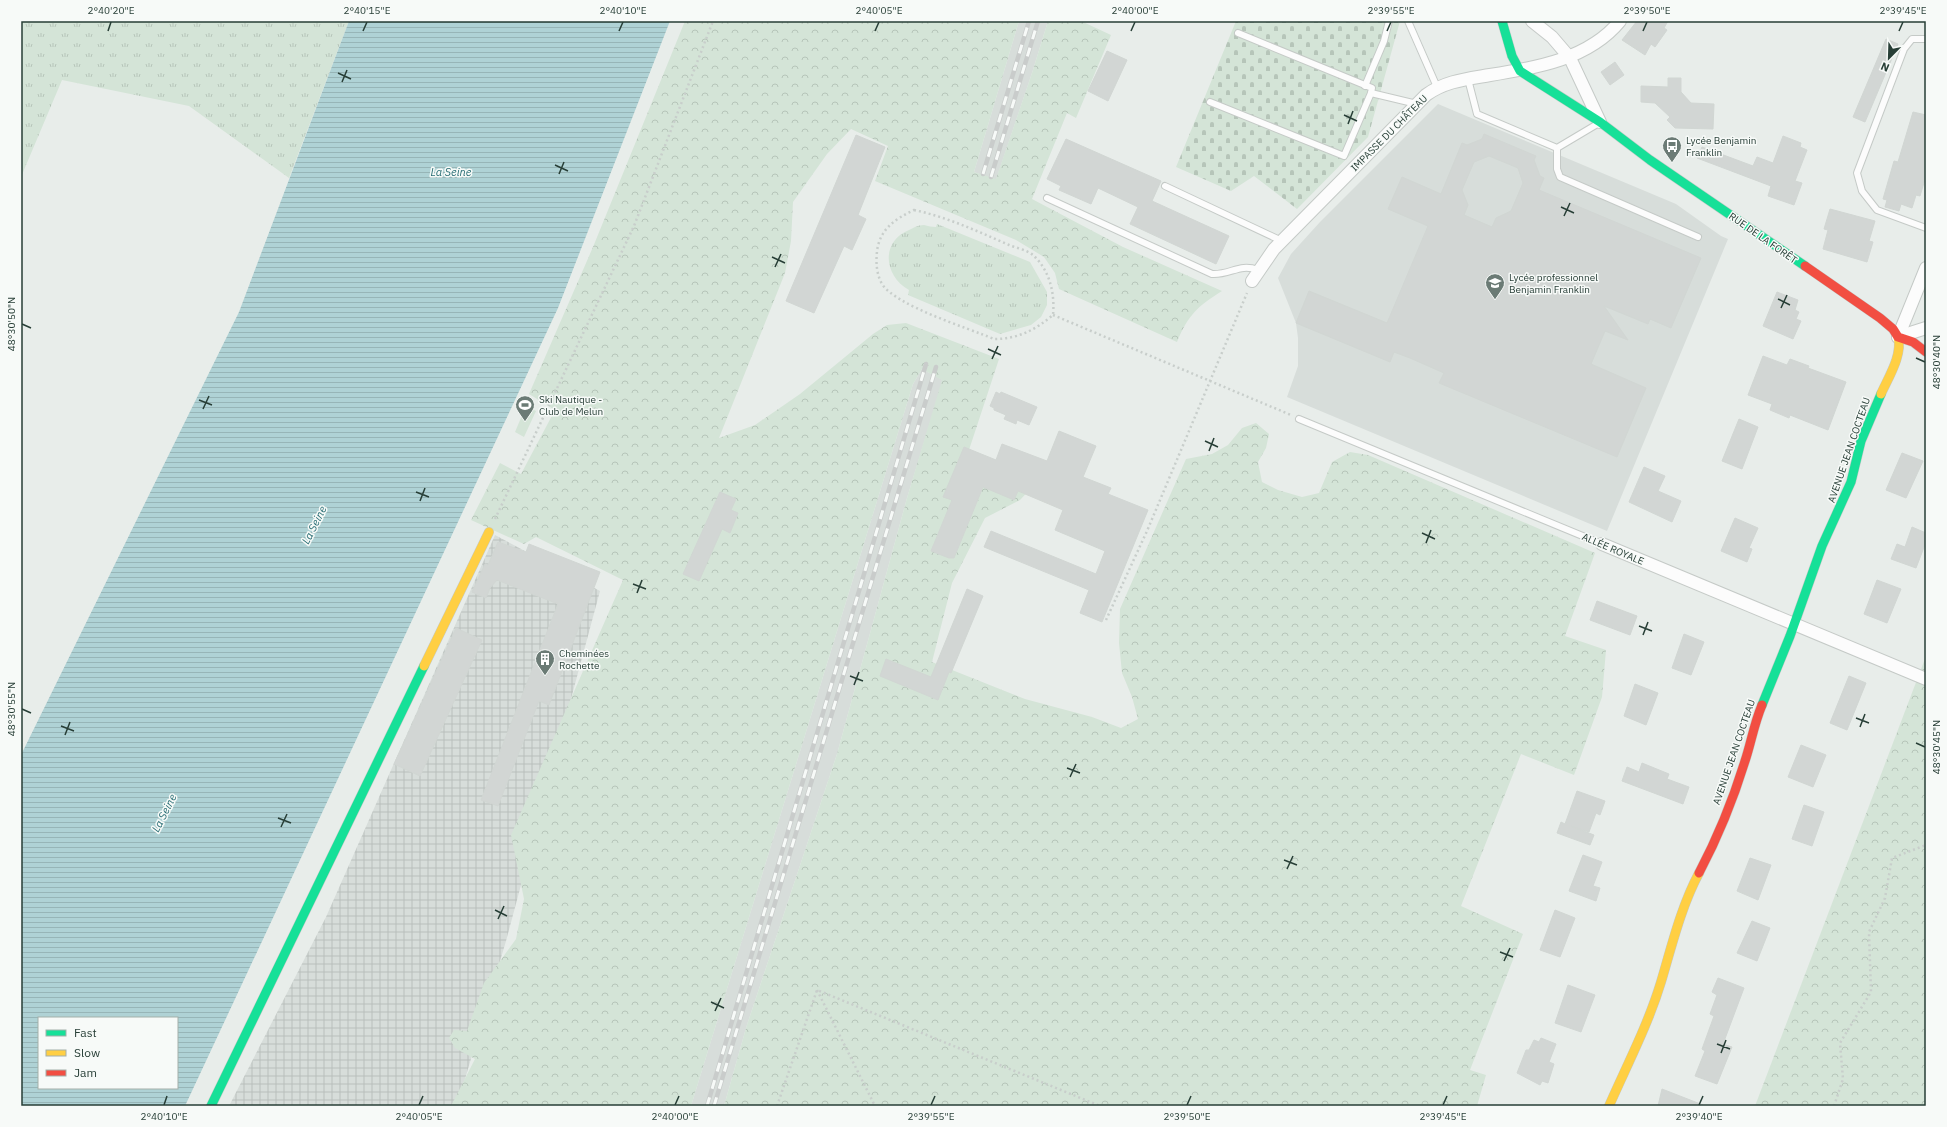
<svg xmlns="http://www.w3.org/2000/svg" width="1947" height="1127" viewBox="0 0 1947 1127" font-family="'IBM Plex Sans',sans-serif">
<style>
.built{fill:#d7ddda}
.industrial{fill:url(#industrial-grid)}
.grass{fill:url(#grass-tufts)}
.forest{fill:url(#forest-crowns)}
.cemetery{fill:url(#cemetery-stones)}
.green{fill:#d4e4d7}
.water{fill:url(#water-rules);fill-rule:evenodd}
.building{fill:#d2d6d4;stroke:#d1d6d3;fill-rule:evenodd}
.lines{fill:none;stroke-linecap:round;stroke-linejoin:round}
.lane-casing{stroke:#c5cac7;stroke-width:8}
.street-casing{stroke:#c5cac7;stroke-width:14}
.fast-casing{stroke:#c4cac7;stroke-width:10}
.slow-casing{stroke:#c4cac7;stroke-width:10}
.jam-casing{stroke:#c4cac7;stroke-width:10}
.path{stroke:#c8cecb;stroke-width:2.5;stroke-dasharray:2 3;stroke-linecap:butt}
.lane{stroke:#fcfcfc;stroke-width:6}
.street{stroke:#fcfcfc;stroke-width:12}
.fast{stroke:#16e098;stroke-width:9}
.slow{stroke:#ffcf43;stroke-width:9}
.jam{stroke:#f24e42;stroke-width:9}
.rail-casing{stroke:#c9cccb;stroke-width:4.5}
.rail{stroke:#f7faf8;stroke-width:3;stroke-dasharray:9;stroke-linecap:butt}
.ticks{fill:none;stroke:#273e36;stroke-width:1.5}
.labels{text-anchor:middle;dominant-baseline:central;stroke-width:3;stroke-linejoin:round;paint-order:stroke}
.street-label{font-size:10px;fill:#273e36;stroke:#f7faf8}
.poi-label{font-size:10px;fill:#273e36;stroke:#f7faf8;text-anchor:start}
.water-label{font-size:11px;font-style:italic;fill:#286d74;stroke:#f7faf8}
.neatline{fill:none;stroke:#273e36;stroke-width:1.5}
.ticks-label{font-size:10px;text-anchor:middle;fill:#273e36}
</style>
<defs>
<pattern id="industrial-grid" width="8" height="8" patternUnits="userSpaceOnUse"><rect width="8" height="8" fill="#d7ddda"/><path d="M0 4h8M4 0v8" fill="none" stroke="#b9bfbc"/></pattern>
<pattern id="grass-tufts" width="24" height="20" patternUnits="userSpaceOnUse"><rect width="24" height="20" fill="#d4e4d7"/><path d="M3 7l-1-3M5 7V3M7 7l1-3M15 17l-1-3M17 17v-4M19 17l1-3" fill="none" stroke="#b6c5b9"/></pattern>
<pattern id="forest-crowns" width="20" height="18" patternUnits="userSpaceOnUse"><rect width="20" height="18" fill="#d4e4d7"/><path d="M2 6a3 3 0 1 1 6 0M12 15a3 3 0 1 1 6 0" fill="none" stroke="#b6c5b9"/></pattern>
<pattern id="cemetery-stones" width="16" height="16" patternUnits="userSpaceOnUse"><rect width="16" height="16" fill="#d4e4d7"/><path d="M2 7V4a2 2 0 0 1 4 0v3zM10 15v-3a2 2 0 0 1 4 0v3z" fill="#b6c5b9"/></pattern>
<pattern id="water-rules" width="6" height="5" patternUnits="userSpaceOnUse"><rect width="6" height="5" fill="#afd2d5"/><path d="M0 2.5h6" fill="none" stroke="#97b5b7"/></pattern>
</defs>
<rect width="100%" height="100%" fill="#e8edea"/>
<g class="built">
<polygon points="1019,21 1048,21 1032,73 996,180 974,172"/>
<polygon points="1438,104 1676,204 1721,236 1728,239 1607,531 1287,397 1298,366 1298,338 1296,323 1278,278 1291,254 1320,222"/>
<polygon points="922,369 943,380 907,498 837,754 746,1028 724,1106 691,1106 913,384"/>
</g>
<polygon class="industrial" points="495,535 600,591 506,941 457,1106 229,1106 326,917"/>
<g class="grass">
<polygon points="21,21 349,21 289,178 189,106 62,80 21,177"/>
<path d="M 937,224 L 1030,262 L 1047,292 L 1047,305 L 1041,317 L 1031,325 L 1000,334 L 908,295 L 909,290 C 884,276 880,242 909,230 C 913,228 918,225 924,225 C 928,226 932,227 936,227 Z"/>
</g>
<g class="forest">
<path d="M 685,21 L 1019,21 L 974,172 L 996,179 L 1032,73 L 1048,21 L 1081,21 L 1111,35 L 1076,118 L 1067,113 L 1032,199 L 1123,247 L 1222,291 C 1198,306 1188,315 1177,342 L 1059,289 L 1055,273 L 1044,257 L 1016,240 L 875,181 L 888,146 L 851,129 L 827,154 L 793,202 L 791,241 L 785,273 L 719,438 L 755,425 L 800,394 L 873,334 L 887,325 L 906,323 L 999,359 L 968,453 L 1036,483 L 1020,500 L 985,518 L 952,583 L 932,662 L 1025,699 L 1092,717 L 1121,728 L 1138,719 L 1132,697 L 1122,673 L 1119,643 L 1120,609 L 1186,459 L 1212,454 L 1228,445 L 1242,428 L 1256,423 L 1269,434 L 1266,448 L 1258,462 L 1262,482 L 1278,490 L 1302,497 L 1319,493 L 1332,462 L 1350,452 L 1368,455 L 1595,553 L 1565,636 L 1606,650 L 1602,697 L 1574,775 L 1521,754 L 1461,906 L 1523,934 L 1470,1070 L 1486,1075 L 1477,1106 L 724,1106 L 746,1028 L 837,754 L 907,498 L 942,380 L 922,369 L 913,384 L 691,1106 L 451,1106 L 475,1059 L 455,1048 L 449,1038 L 454,1030 L 467,1031 L 484,983 L 516,939 L 524,899 L 511,835 L 623,580 L 536,537 L 524,544 L 471,520 L 500,463 L 521,474 L 555,410 L 529,394 L 593,247 Z"/>
<polygon points="1926,656 1926,1106 1755,1106"/>
</g>
<polygon class="cemetery" points="1236,21 1400,21 1368,137 1297,209 1254,176 1231,191 1176,167"/>
<polygon class="green" points="526,406 536,411 524,437 515,432"/>
<path class="water" d="M 349,21 L 670,21 L 558,308 L 185,1106 L 21,1106 L 21,755 L 239,312 ZM 39,1018 L 177,1018 L 177,1088 L 39,1088 Z"/>
<g class="building">
<polygon points="1637,21 1668,21 1664,28 1667,30 1655,47 1651,44 1645,55 1622,40"/>
<polygon points="1886,39 1898,44 1865,122 1853,117"/>
<polygon points="1107,51 1127,60 1108,101 1088,91"/>
<polygon points="1615,62 1624,75 1610,85 1601,72"/>
<polygon points="1668,78 1681,78 1681,92 1691,103 1714,104 1713,129 1675,128 1667,120 1670,117 1655,103 1641,102 1641,86 1668,87"/>
<polygon points="1913,112 1926,115 1926,176 1920,196 1916,195 1912,208 1901,204 1899,211 1885,207 1887,200 1883,199 1894,161 1898,162"/>
<path d="M 1484,134 L 1536,156 L 1534,160 L 1540,176 L 1544,178 L 1539,190 L 1701,258 L 1671,328 L 1650,319 L 1648,324 L 1604,306 L 1628,340 L 1605,331 L 1591,364 L 1646,388 L 1617,457 L 1439,383 L 1444,373 L 1410,358 L 1394,352 L 1390,362 L 1296,323 L 1309,291 L 1387,323 L 1428,226 L 1388,209 L 1402,177 L 1441,194 L 1462,143 L 1467,145 L 1482,139 ZM 1489,156 L 1518,168 L 1523,183 L 1511,211 L 1496,218 L 1492,227 L 1464,215 L 1468,205 L 1462,190 L 1474,162 Z"/>
<polygon points="856,135 885,147 858,215 866,219 852,250 844,246 814,313 786,301"/>
<polygon points="1783,136 1801,143 1800,147 1807,150 1795,181 1802,183 1794,205 1768,196 1771,186 1697,158 1702,147 1753,166 1757,157 1773,163"/>
<polygon points="1066,139 1161,181 1152,201 1229,236 1216,264 1130,224 1138,207 1098,188 1091,204 1059,190 1061,186 1047,179"/>
<polygon points="1830,209 1875,221 1869,241 1873,242 1867,262 1823,249 1828,230 1824,229"/>
<polygon points="1777,292 1798,300 1795,310 1799,312 1796,319 1801,321 1793,339 1763,326"/>
<polygon points="1763,356 1787,365 1790,359 1809,366 1808,368 1846,382 1828,430 1790,415 1789,418 1770,410 1772,404 1748,395"/>
<polygon points="996,392 1000,394 1001,392 1037,407 1029,425 1017,420 1016,424 1004,419 1006,415 994,410 994,408 990,406"/>
<polygon points="1739,419 1758,427 1742,469 1722,461"/>
<polygon points="1059,431 1096,446 1083,477 1111,488 1108,494 1148,510 1102,622 1080,613 1089,590 984,547 991,531 1096,574 1105,551 1055,530 1063,510 1018,491 1014,500 983,487 954,558 949,558 931,551 952,500 943,497 964,447 996,460 1002,444 1047,461"/>
<polygon points="1902,453 1923,461 1906,498 1886,490"/>
<polygon points="1644,467 1665,476 1658,491 1681,501 1672,522 1629,502"/>
<polygon points="720,492 736,499 731,510 738,513 730,533 722,529 699,581 683,574"/>
<polygon points="1735,518 1758,528 1749,548 1752,549 1747,562 1721,551"/>
<polygon points="1912,527 1926,533 1926,542 1916,568 1891,559 1897,544 1905,547"/>
<polygon points="498,542 526,552 529,544 600,572 549,705 539,701 498,806 481,800 558,604 497,580 490,588 486,598 472,592 485,564 488,565"/>
<polygon points="1877,580 1901,589 1887,623 1864,614"/>
<polygon points="967,589 983,596 951,673 949,672 938,700 880,676 886,659 931,677"/>
<polygon points="1597,601 1637,616 1630,635 1590,620"/>
<polygon points="456,628 482,640 420,776 394,764"/>
<polygon points="1684,634 1704,642 1691,675 1672,668"/>
<polygon points="1849,676 1866,683 1847,730 1830,723"/>
<polygon points="1635,684 1658,693 1646,725 1624,716"/>
<polygon points="1801,745 1826,755 1813,787 1788,777"/>
<polygon points="1642,763 1669,774 1667,779 1689,787 1683,804 1622,781 1627,767 1639,772"/>
<polygon points="1577,791 1605,801 1600,815 1596,813 1589,832 1571,826 1594,835 1590,845 1557,833 1561,822 1565,824"/>
<polygon points="1804,805 1824,812 1812,846 1792,839"/>
<polygon points="1583,855 1602,862 1593,886 1600,888 1596,901 1569,891"/>
<polygon points="1750,858 1771,865 1758,900 1737,891"/>
<polygon points="1555,910 1575,918 1560,957 1540,950"/>
<polygon points="1752,921 1770,928 1757,961 1737,953"/>
<polygon points="1718,978 1744,988 1723,1044 1732,1047 1717,1084 1695,1076 1705,1051 1702,1049 1714,1016 1710,1014 1717,995 1712,992"/>
<polygon points="1568,985 1595,995 1581,1032 1555,1023"/>
<polygon points="1541,1038 1556,1044 1549,1062 1554,1064 1548,1083 1542,1081 1540,1085 1517,1073 1526,1050 1529,1050 1534,1040 1539,1042"/>
<polygon points="1662,1089 1703,1105 1703,1106 1658,1106"/>
</g>
<g class="lines">
<g class="lane-casing">
<g id="lane">
<polyline points="1408,21 1437,87"/>
<polyline points="1926,39 1912,39 1904,49 1857,173 1862,191 1877,210 1926,228"/>
<polyline points="1468,79 1477,114 1557,148 1599,123"/>
<polyline points="1365,86 1384,41 1389,21"/>
<polyline points="1371,93 1417,104"/>
<polyline points="1210,102 1344,156 1371,93 1372,88 1238,33"/>
<polyline points="1557,148 1557,169 1560,177 1698,237"/>
<polyline points="1165,186 1282,241"/>
<path d="M 1047,198 L 1212,274 C 1231,275 1239,263 1258,270"/>
<polyline points="1299,419 1602,544"/>
</g>
</g>
<g class="street-casing">
<g id="street">
<polyline points="1532,21 1552,37 1570,58 1600,122"/>
<path d="M 1252,281 L 1274,249 L 1426,95 C 1445,81 1467,79 1490,75 C 1536,68 1589,59 1620,21"/>
<polyline points="1898,337 1926,268"/>
<polyline points="1898,337 1926,328"/>
<polyline points="1602,544 1926,679"/>
</g>
</g>
<g class="fast-casing">
<g id="fast">
<polyline points="1502,21 1512,56 1520,71 1600,122 1650,160 1805,266"/>
<polyline points="1762,705 1790,636 1822,546 1851,482 1861,441 1881,394"/>
<polyline points="211,1106 424,666"/>
</g>
</g>
<g class="slow-casing">
<g id="slow">
<path d="M 1881,394 C 1888,378 1903,355 1898,337"/>
<polyline points="424,666 489,532"/>
<path d="M 1609,1106 C 1627,1065 1648,1025 1661,982 C 1672,945 1681,907 1699,873"/>
</g>
</g>
<g class="jam-casing">
<g id="jam">
<polyline points="1805,266 1880,318 1893,329 1898,337 1913,342 1926,352"/>
<path d="M 1699,873 C 1718,837 1733,800 1745,761 C 1751,743 1754,724 1762,705"/>
</g>
</g>
<g class="path">
<path d="M 914,210 C 947,217 977,231 1009,245 C 1016,248 1028,250 1034,256 C 1050,271 1055,294 1053,315 C 1035,330 1018,339 994,339 C 968,328 896,306 882,284 C 876,273 876,262 877,251 C 880,229 895,219 914,210 Z"/>
<polyline points="1053,315 1291,415"/>
<polyline points="495,519 634,226 713,21"/>
<polyline points="1106,620 1147,531 1247,293"/>
<polyline points="817,990 875,1106"/>
<polyline points="777,1106 817,990 1100,1106"/>
<polyline points="1834,1106 1843,1079 1840,1043 1871,992 1869,932 1885,898 1892,858 1926,845"/>
</g>
<use href="#lane" class="lane"/>
<use href="#street" class="street"/>
<use href="#fast" class="fast"/>
<use href="#slow" class="slow"/>
<use href="#jam" class="jam"/>
<g class="rail-casing">
<g id="rail">
<polyline points="983,174 1029,21"/>
<polyline points="991,177 1038,21"/>
<polyline points="707,1106 926,364"/>
<polyline points="714,1106 936,367"/>
</g>
</g>
<use href="#rail" class="rail"/>
</g>
<path class="ticks" d="M 108,31 L 111,22M 363,31 L 367,22M 619,31 L 623,22M 875,31 L 879,22M 1131,31 L 1135,22M 1387,31 L 1391,22M 1643,31 L 1647,22M 1899,31 L 1903,22M 338,73 L 351,79M 342,82 L 347,70M 1344,115 L 1357,121M 1348,124 L 1353,111M 555,165 L 568,171M 559,174 L 564,162M 1561,207 L 1574,213M 1564,216 L 1570,203M 772,257 L 785,263M 775,267 L 781,254M 1778,299 L 1790,305M 1781,308 L 1787,295M 22,324 L 31,328M 988,349 L 1001,355M 1916,358 L 1925,362M 992,359 L 998,346M 199,400 L 212,405M 203,409 L 209,396M 1205,441 L 1218,447M 1209,451 L 1214,438M 416,492 L 429,497M 420,501 L 425,488M 1422,533 L 1435,539M 1426,543 L 1431,530M 633,584 L 646,589M 637,593 L 642,580M 1639,626 L 1652,631M 1643,635 L 1648,622M 850,676 L 863,681M 854,685 L 859,672M 22,709 L 31,713M 1856,718 L 1869,723M 61,726 L 74,731M 1860,727 L 1865,714M 65,735 L 70,722M 1916,743 L 1925,747M 1067,768 L 1080,773M 1070,777 L 1076,764M 278,818 L 291,823M 281,827 L 287,814M 1284,860 L 1297,865M 1287,869 L 1293,856M 495,910 L 507,916M 498,919 L 504,906M 1500,952 L 1513,957M 1504,961 L 1510,948M 711,1002 L 724,1008M 715,1011 L 721,998M 1717,1044 L 1730,1049M 1721,1053 L 1726,1040M 164,1105 L 167,1096M 419,1105 L 423,1096M 675,1105 L 679,1096M 931,1105 L 935,1096M 1187,1105 L 1191,1096M 1443,1105 L 1447,1096M 1699,1105 L 1703,1096"/>
<defs>
<g id="bus-pin" transform="scale(1)"><path d="M0 17L-7.5 6A9.5 9.5 0 1 1 7.5 6Z" fill="#6b7b75" stroke="#f7faf8"/><path d="M-5-6H5V4H4V6H2V4H-2V6H-4V4H-5ZM-3.5-4V0h7V-4ZM-3.5 1.2v1.5H-2V1.2ZM2 1.2v1.5H3.5V1.2Z" fill="#fff"/></g>
<g id="school-pin" transform="scale(1)"><path d="M0 17L-7.5 6A9.5 9.5 0 1 1 7.5 6Z" fill="#6b7b75" stroke="#f7faf8"/><path d="M0-5L7-2L0 1L-7-2ZM-4 1L0 2.5L4 1V4Q0 6-4 4Z" fill="#fff"/></g>
<g id="stadium-pin" transform="scale(1)"><path d="M0 17L-7.5 6A9.5 9.5 0 1 1 7.5 6Z" fill="#6b7b75" stroke="#f7faf8"/><path d="M0-5a6.5 5 0 1 0 0 10a6.5 5 0 1 0 0-10ZM-3.5-1.8h7v3.6h-7Z" fill="#fff"/></g>
<g id="building-pin" transform="scale(1)"><path d="M0 17L-7.5 6A9.5 9.5 0 1 1 7.5 6Z" fill="#6b7b75" stroke="#f7faf8"/><path d="M-4-6H4V6H1V3H-1V6H-4ZM-2.5-4.3h1.7v1.8h-1.7ZM.8-4.3h1.7v1.8H.8ZM-2.5-1h1.7V.8h-1.7ZM.8-1h1.7V.8H.8Z" fill="#fff"/></g>
</defs>
<g fill-rule="evenodd">
<use href="#bus-pin" x="1672" y="146"/>
<use href="#school-pin" x="1495" y="283"/>
<use href="#stadium-pin" x="525" y="405"/>
<use href="#building-pin" x="545" y="659"/>
</g>
<g class="labels">
<g class="street-label">
<text transform="translate(1389 133) rotate(-45)">IMPASSE DU CHÂTEAU</text>
<text transform="translate(1763 238) rotate(35)">RUE DE LA FORÊT</text>
<text transform="translate(1849 450) rotate(-71)">AVENUE JEAN COCTEAU</text>
<text transform="translate(1613 549) rotate(23)">ALLÉE ROYALE</text>
<text transform="translate(1734 752) rotate(-71)">AVENUE JEAN COCTEAU</text>
</g>
<g class="poi-label">
<text x="1686" y="140">Lycée Benjamin<tspan x="1686" dy="12">Franklin</tspan></text>
<text x="1509" y="277">Lycée professionnel<tspan x="1509" dy="12">Benjamin Franklin</tspan></text>
<text x="539" y="399">Ski Nautique -<tspan x="539" dy="12">Club de Melun</tspan></text>
<text x="559" y="653">Cheminées<tspan x="559" dy="12">Rochette</tspan></text>
</g>
<g class="water-label">
<text x="451" y="172">La Seine</text>
<text transform="translate(314 525) rotate(-63)">La Seine</text>
<text transform="translate(164 813) rotate(-63)">La Seine</text>
</g>
</g>
<rect width="1947" height="1127" fill="none" stroke="#f7faf8" stroke-width="44"/>
<rect x="38" y="1017" width="140" height="72" fill="#f7faf8" stroke="#a4afaa"/>
<rect x="46" y="1030" width="20" height="6" fill="#16e098" stroke="#a4afaa"/>
<text x="74" y="1037" font-size="12" fill="#273e36">Fast</text>
<rect x="46" y="1050" width="20" height="6" fill="#ffcf43" stroke="#a4afaa"/>
<text x="74" y="1057" font-size="12" fill="#273e36">Slow</text>
<rect x="46" y="1070" width="20" height="6" fill="#f24e42" stroke="#a4afaa"/>
<text x="74" y="1077" font-size="12" fill="#273e36">Jam</text>
<g transform="translate(1889 58) rotate(203)" stroke="#f7faf8" stroke-width="3" paint-order="stroke">
<path d="M0-3L7 15L0 10L-7 15Z" fill="#273e36"/>
<text y="-6" font-size="11" font-weight="bold" text-anchor="middle" fill="#273e36">N</text>
</g>
<rect x="22" y="22" width="1903" height="1083" class="neatline"/>
<g class="ticks-label">
<text x="111" y="14">2°40'20"E</text>
<text x="367" y="14">2°40'15"E</text>
<text x="623" y="14">2°40'10"E</text>
<text x="879" y="14">2°40'05"E</text>
<text x="1135" y="14">2°40'00"E</text>
<text x="1391" y="14">2°39'55"E</text>
<text x="1647" y="14">2°39'50"E</text>
<text x="1903" y="14">2°39'45"E</text>
<text transform="translate(11 324) rotate(-90)" y="4">48°30'50"N</text>
<text transform="translate(1936 362) rotate(-90)" y="4">48°30'40"N</text>
<text transform="translate(11 709) rotate(-90)" y="4">48°30'55"N</text>
<text transform="translate(1936 747) rotate(-90)" y="4">48°30'45"N</text>
<text x="164" y="1120">2°40'10"E</text>
<text x="419" y="1120">2°40'05"E</text>
<text x="675" y="1120">2°40'00"E</text>
<text x="931" y="1120">2°39'55"E</text>
<text x="1187" y="1120">2°39'50"E</text>
<text x="1443" y="1120">2°39'45"E</text>
<text x="1699" y="1120">2°39'40"E</text>
</g>
</svg>
